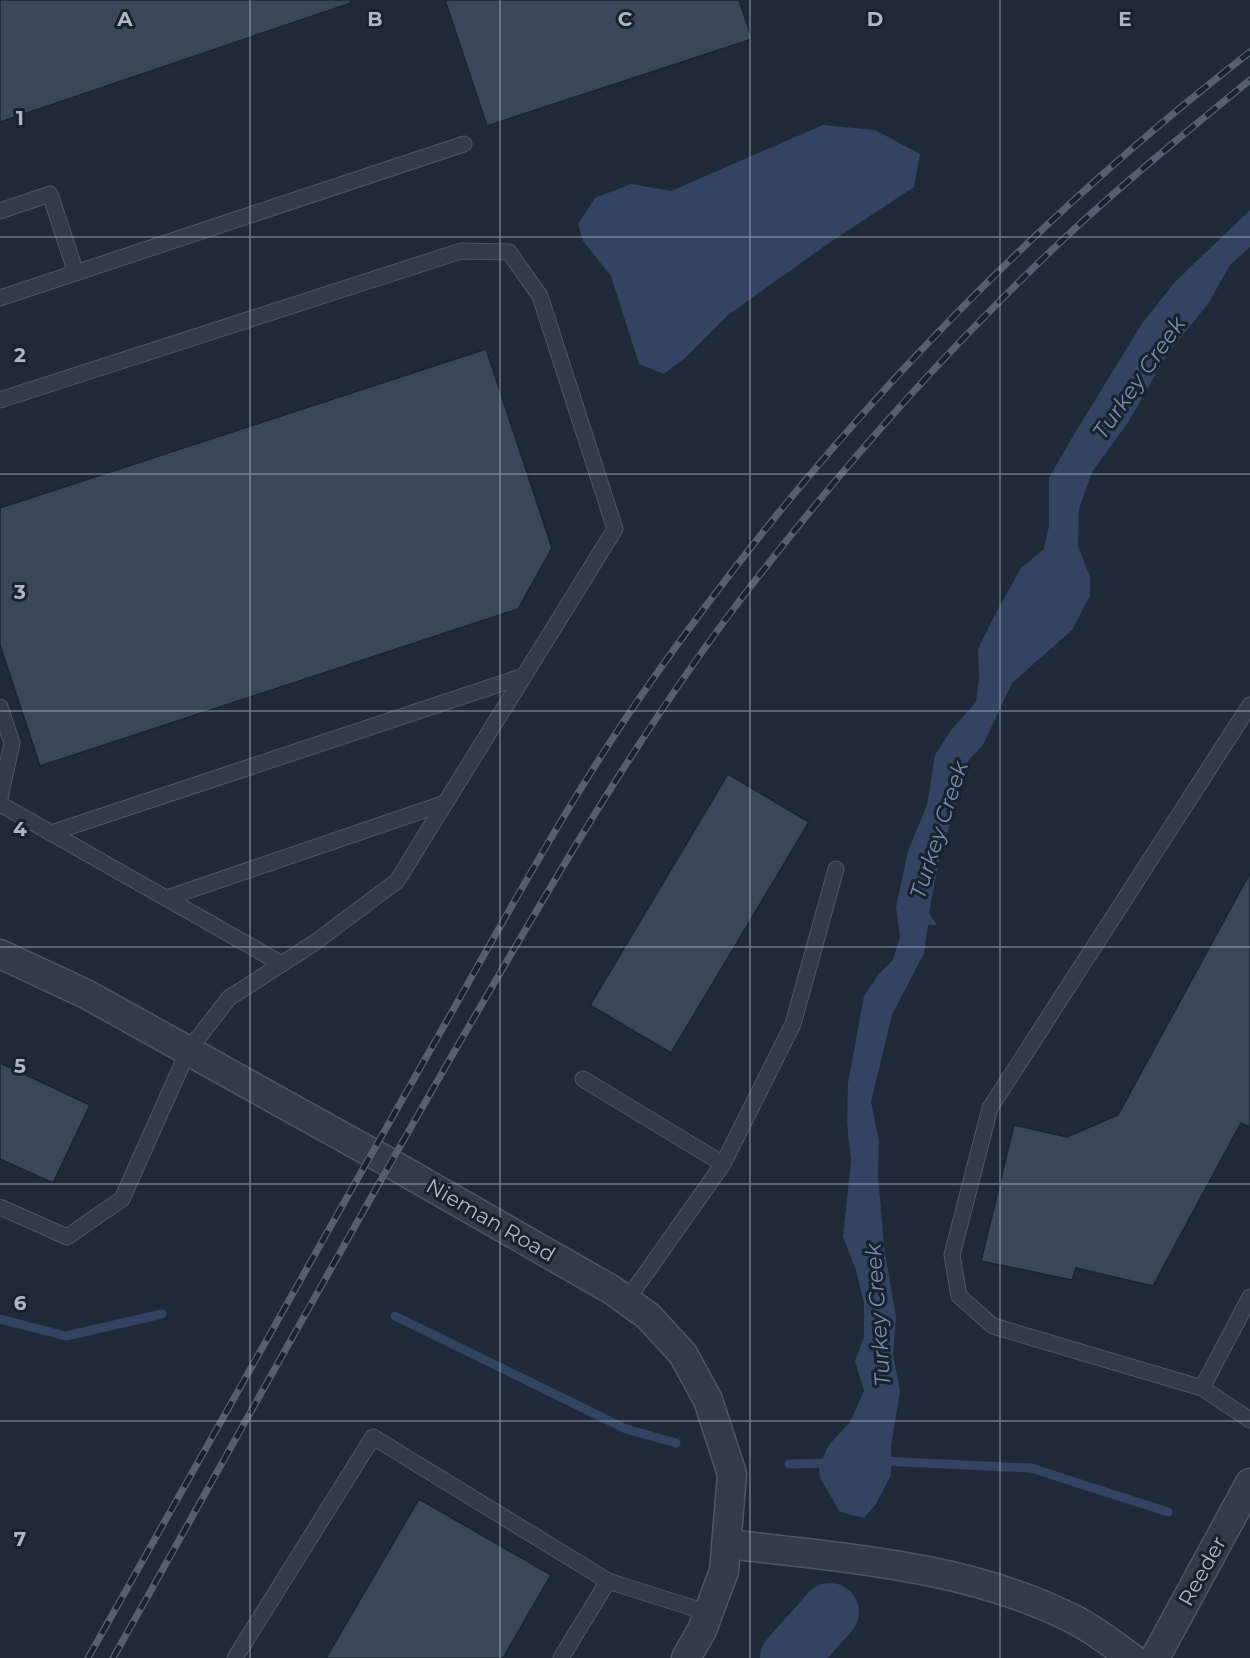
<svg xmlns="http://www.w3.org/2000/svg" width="1250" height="1658" viewBox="0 0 1250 1658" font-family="Montserrat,sans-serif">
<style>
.water{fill:#324461}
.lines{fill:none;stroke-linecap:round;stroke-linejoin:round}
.stream{stroke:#324461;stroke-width:9}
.river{stroke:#324461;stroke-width:58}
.building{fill:#3b4758;stroke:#1b232f;stroke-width:1.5}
.lane-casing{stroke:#4e5663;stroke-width:17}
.street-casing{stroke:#4e5663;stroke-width:31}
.lane{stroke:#333b49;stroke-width:15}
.street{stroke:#333b49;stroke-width:28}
.rail-casing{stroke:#555f70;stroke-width:7}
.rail{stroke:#19212d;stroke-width:4.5;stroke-dasharray:14;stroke-linecap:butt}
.grid{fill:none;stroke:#adb6c5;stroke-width:1.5;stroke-opacity:0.55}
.labels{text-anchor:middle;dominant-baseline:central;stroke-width:6;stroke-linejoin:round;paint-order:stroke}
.street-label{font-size:21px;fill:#adb6c5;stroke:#19212d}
.water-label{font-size:22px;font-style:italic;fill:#748caf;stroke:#19212d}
.grid-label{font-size:20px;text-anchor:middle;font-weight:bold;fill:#adb6c5;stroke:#19212d;stroke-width:6;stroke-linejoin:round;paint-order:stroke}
</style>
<rect width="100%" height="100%" fill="#1f2938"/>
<g class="water">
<polygon points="823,125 875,130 920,154 914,187 829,243 728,315 685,358 664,374 639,364 611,276 583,241 578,224 595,198 631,184 671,191"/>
<polygon points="1250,210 1250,247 1230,265 1208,304 1167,354 1129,421 1092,472 1079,509 1078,546 1090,577 1090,596 1072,630 1012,683 983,745 968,761 938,865 929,913 937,925 928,925 924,953 892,1015 871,1102 879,1141 878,1175 884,1247 896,1317 893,1355 900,1391 891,1446 891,1475 876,1504 864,1518 840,1512 820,1478 819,1468 828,1446 850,1422 864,1391 855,1361 864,1337 864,1303 856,1270 843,1237 851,1161 847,1123 848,1083 864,996 878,975 893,960 900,937 896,907 908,851 927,805 935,755 952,729 976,702 979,678 978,649 997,611 1021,568 1044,549 1049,526 1049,478 1073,436 1143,322 1176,281"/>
</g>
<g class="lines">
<g class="stream">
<polyline points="395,1316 626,1429 676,1443"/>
<polyline points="0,1319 66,1336 162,1314"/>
<polyline points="881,1461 1031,1468 1168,1512"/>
<polyline points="789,1464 831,1463"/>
</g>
<polyline class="river" points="789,1658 830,1612"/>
</g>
<g class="building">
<polygon points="0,0 350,0 351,3 0,122"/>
<polygon points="445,0 739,0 752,39 487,126"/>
<polygon points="486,349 552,548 518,609 40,766 0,645 0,508"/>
<polygon points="728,774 809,822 671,1053 590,1005"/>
<polygon points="1250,873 1250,1127 1241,1123 1153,1286 1076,1268 1072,1280 981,1261 1014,1125 1067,1137 1118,1115"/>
<polygon points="0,1063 90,1105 53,1183 0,1159"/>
<polygon points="419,1499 551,1575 503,1658 326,1658"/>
</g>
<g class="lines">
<g class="lane-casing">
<g id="lane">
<polyline points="0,211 50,194 76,273"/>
<polyline points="0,298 464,144"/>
<polyline points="0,400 461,251 509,252 540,296 615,529 397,881 314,943 229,998 188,1051 122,1199 67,1237 0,1207"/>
<polyline points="1250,705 990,1108 952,1255 959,1296 993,1326 1202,1388 1250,1420"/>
<polyline points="0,707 12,743 0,798"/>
<polyline points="0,804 282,964"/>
<polyline points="51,833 524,676"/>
<polyline points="167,898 445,803"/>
<polyline points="583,1079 723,1164"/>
<polyline points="627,1300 723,1164 793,1024 836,869"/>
<polyline points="1202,1388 1250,1297"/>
<polyline points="235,1658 373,1437 608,1581 709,1613"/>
<polyline points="561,1658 608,1581"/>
</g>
</g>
<g class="street-casing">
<g id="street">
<polyline points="0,954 86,994 390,1163 612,1290 648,1316 683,1354 708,1400 732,1474 724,1571 702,1630 686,1658"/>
<path d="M 728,1544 C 845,1558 973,1566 1079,1622 C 1097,1632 1115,1646 1132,1658"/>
<polyline points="1155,1658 1250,1483"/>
</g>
</g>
<use href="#lane" class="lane"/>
<use href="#street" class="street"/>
<g class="rail-casing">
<g id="rail">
<path d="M 88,1658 C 201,1457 314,1255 428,1054 C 499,930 567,801 650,683 C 817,445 1019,231 1250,52"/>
<path d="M 113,1658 C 229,1452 343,1244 461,1040 C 549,889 635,738 741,599 C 840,469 950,345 1070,233 C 1127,180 1189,130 1250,80"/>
</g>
</g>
<use href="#rail" class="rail"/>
</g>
<path class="grid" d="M 250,0 L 250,1658M 500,0 L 500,1658M 750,0 L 750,1658M 1000,0 L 1000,1658M 0,237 L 1250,237M 0,474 L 1250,474M 0,711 L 1250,711M 0,947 L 1250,947M 0,1184 L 1250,1184M 0,1421 L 1250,1421"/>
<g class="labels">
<g class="street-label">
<text transform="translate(491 1220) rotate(30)">Nieman Road</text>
<text transform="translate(1202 1571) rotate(-61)">Reeder</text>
</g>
<g class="water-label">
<text transform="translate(1139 378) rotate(-55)">Turkey Creek</text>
<text transform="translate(939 830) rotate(-72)">Turkey Creek</text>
<text transform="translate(878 1315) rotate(-94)">Turkey Creek</text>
</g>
</g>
<g class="grid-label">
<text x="125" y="26">A</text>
<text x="375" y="26">B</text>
<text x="625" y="26">C</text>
<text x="875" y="26">D</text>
<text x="1125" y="26">E</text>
<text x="20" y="125">1</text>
<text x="20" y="362">2</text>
<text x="20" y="599">3</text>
<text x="20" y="836">4</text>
<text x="20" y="1073">5</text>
<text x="20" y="1310">6</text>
<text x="20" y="1546">7</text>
</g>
</svg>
